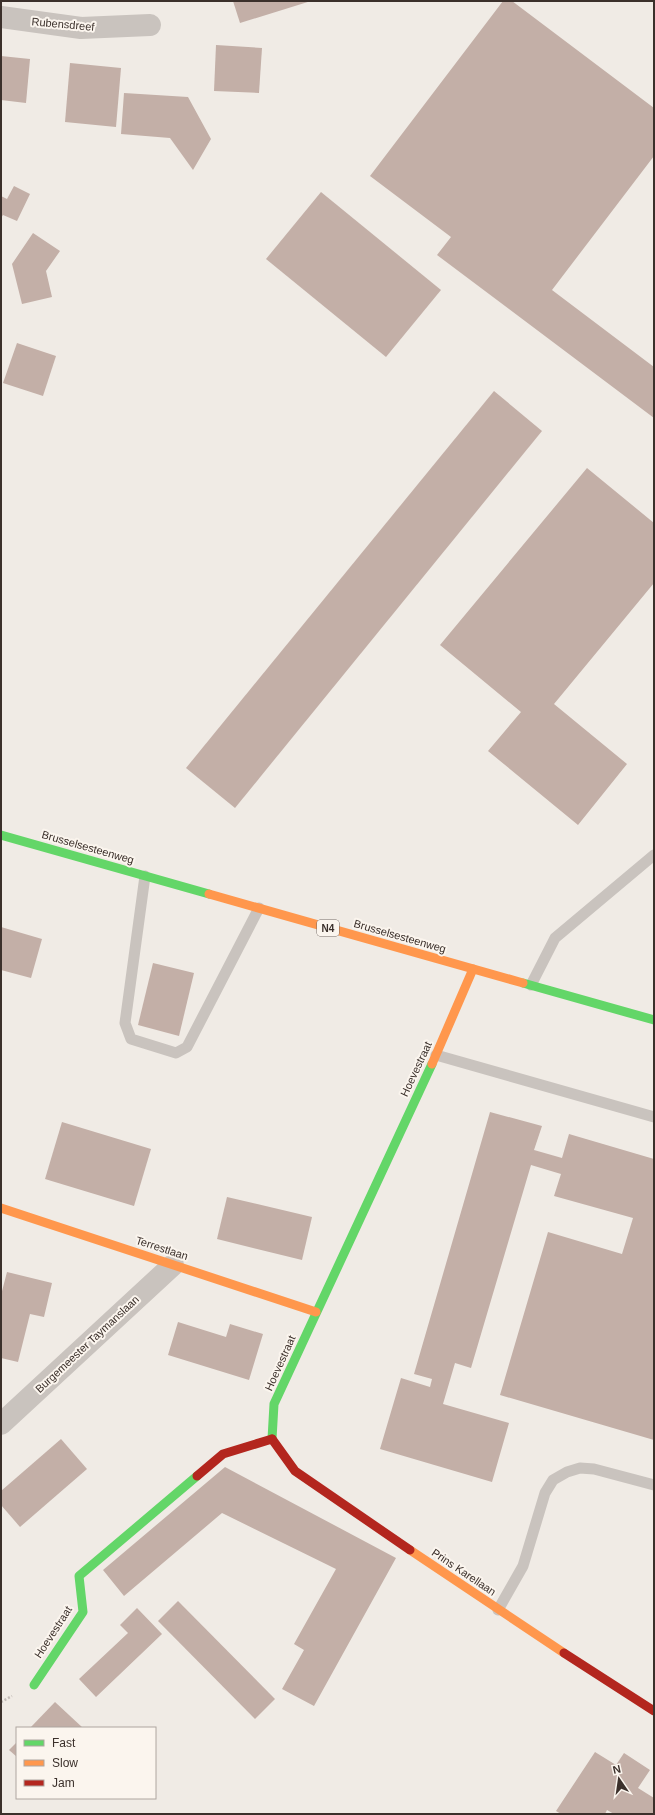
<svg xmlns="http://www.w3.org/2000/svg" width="655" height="1815" viewBox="0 0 655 1815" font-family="Arial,sans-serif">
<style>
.building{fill:#c3afa7}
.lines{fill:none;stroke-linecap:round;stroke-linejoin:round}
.path{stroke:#c2bbb6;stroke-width:2.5;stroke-dasharray:2 2;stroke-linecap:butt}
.lane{stroke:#c9c3be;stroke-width:11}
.street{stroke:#c9c3be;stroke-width:22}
.fast{stroke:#63d668;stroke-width:9}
.slow{stroke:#ff974d;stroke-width:9}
.jam{stroke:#b3261e;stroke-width:9}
.labels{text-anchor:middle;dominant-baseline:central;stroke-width:4;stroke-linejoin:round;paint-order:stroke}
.shield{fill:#fbf5ee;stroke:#756b66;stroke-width:1}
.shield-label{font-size:10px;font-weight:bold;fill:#3b302b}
.street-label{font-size:11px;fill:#3b302b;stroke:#fbf5ee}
</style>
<rect width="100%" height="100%" fill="#f0ebe5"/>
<g class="building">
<polygon points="233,1 311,1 240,23"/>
<polygon points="503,1 512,1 654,108 654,156 552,290 654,367 654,418 437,255 451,237 370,176"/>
<polygon points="216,45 262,48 259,93 214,91"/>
<polygon points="1,56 30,59 26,103 1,100"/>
<polygon points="70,63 121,68 116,127 65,122"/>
<polygon points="124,93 188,97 211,139 193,170 170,138 121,134"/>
<polygon points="14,186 30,194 17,221 3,215 1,218 1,196 7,199"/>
<polygon points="321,192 441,290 386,357 266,259"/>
<polygon points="33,233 60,251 46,271 52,297 22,304 12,264"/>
<polygon points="17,343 56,356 43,396 3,383"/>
<polygon points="494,391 542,431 235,808 186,768"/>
<polygon points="587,468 654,523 654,583 554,704 627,764 578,825 488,751 521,712 440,645"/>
<polygon points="1,927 42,939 31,978 1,970"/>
<polygon points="153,963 194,973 179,1036 138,1025"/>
<polygon points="490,1112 542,1126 534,1150 562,1158 569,1134 654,1159 654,1440 500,1395 548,1232 622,1254 633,1218 554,1196 561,1174 531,1165 471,1368 455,1363 443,1404 509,1423 492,1482 380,1449 401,1378 430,1387 432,1379 414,1374"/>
<polygon points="62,1122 151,1149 134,1206 45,1179"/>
<polygon points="227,1197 312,1217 302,1260 217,1239"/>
<polygon points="7,1272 52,1283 44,1317 30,1314 18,1362 1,1358 1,1295"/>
<polygon points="178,1322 226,1337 230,1324 263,1334 249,1380 168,1355"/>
<polygon points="61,1439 87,1469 20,1527 1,1505 1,1491"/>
<polygon points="225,1467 396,1558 314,1706 282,1689 304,1650 294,1644 336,1569 222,1513 124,1596 103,1570"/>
<polygon points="178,1601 275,1699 255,1719 158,1621"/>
<polygon points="137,1608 162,1634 96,1697 79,1679 128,1633 120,1625"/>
<polygon points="55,1702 83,1728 30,1728"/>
<polygon points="17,1742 17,1757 9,1750"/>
<polygon points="595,1752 616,1765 624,1753 650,1770 638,1788 654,1798 654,1814 614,1814 607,1810 605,1814 561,1814 556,1811"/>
</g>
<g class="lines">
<polyline class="path" points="1,1702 12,1696"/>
<g class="lane">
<polyline points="145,876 125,1023 131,1039 176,1053 187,1047 259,908"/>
<polyline points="531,985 555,938 654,855"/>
<polyline points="436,1055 654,1117"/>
<polyline points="498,1610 523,1566 545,1493 553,1480 567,1472 580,1468 594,1469 654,1485"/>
</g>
<g class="street">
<polyline points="1,17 81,28 150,25"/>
<polyline points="1,1424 173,1265"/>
</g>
<g class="fast">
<polyline points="1,835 209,894"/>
<polyline points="523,983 654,1020"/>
<polyline points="272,1439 274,1404 432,1064"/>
<polyline points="34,1685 83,1612 79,1576 197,1476"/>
</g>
<g class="slow">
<polyline points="209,894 523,983"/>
<polyline points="432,1064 473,969"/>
<polyline points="1,1208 316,1312"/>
<polyline points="410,1550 564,1653"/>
</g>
<g class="jam">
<polyline points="272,1439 295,1471 410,1550"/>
<polyline points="197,1476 223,1454 272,1439"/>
<polyline points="564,1653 654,1711"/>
</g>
</g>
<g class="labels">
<rect class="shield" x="317" y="920" width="22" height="16" rx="3"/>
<g class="shield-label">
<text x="328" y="928">N4</text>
</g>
<g class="street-label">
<text transform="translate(63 24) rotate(5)">Rubensdreef</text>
<text transform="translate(88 847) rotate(16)">Brusselsesteenweg</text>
<text transform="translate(400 936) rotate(16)">Brusselsesteenweg</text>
<text transform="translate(416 1069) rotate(-65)">Hoevestraat</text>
<text transform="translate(162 1248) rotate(18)">Terrestlaan</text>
<text transform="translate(87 1344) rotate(-43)">Burgemeester Taymanslaan</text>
<text transform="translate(280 1363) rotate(-66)">Hoevestraat</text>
<text transform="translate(464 1572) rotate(34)">Prins Karellaan</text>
<text transform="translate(53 1632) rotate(-57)">Hoevestraat</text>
</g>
</g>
<rect width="655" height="1815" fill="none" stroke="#3b302b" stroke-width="4"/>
<rect x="16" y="1727" width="140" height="72" fill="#fbf5ee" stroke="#aea6a0"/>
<rect x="24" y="1740" width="20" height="6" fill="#63d668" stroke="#aea6a0"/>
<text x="52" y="1747" font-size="12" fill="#3b302b">Fast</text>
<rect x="24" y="1760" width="20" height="6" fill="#ff974d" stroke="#aea6a0"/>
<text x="52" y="1767" font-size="12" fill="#3b302b">Slow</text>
<rect x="24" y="1780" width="20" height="6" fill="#b3261e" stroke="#aea6a0"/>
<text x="52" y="1787" font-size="12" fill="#3b302b">Jam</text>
<g transform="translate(619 1779) rotate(347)" stroke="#fbf5ee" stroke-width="3" paint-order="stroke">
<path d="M0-3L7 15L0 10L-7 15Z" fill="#3b302b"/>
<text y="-6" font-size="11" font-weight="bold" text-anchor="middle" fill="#3b302b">N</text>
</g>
</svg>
